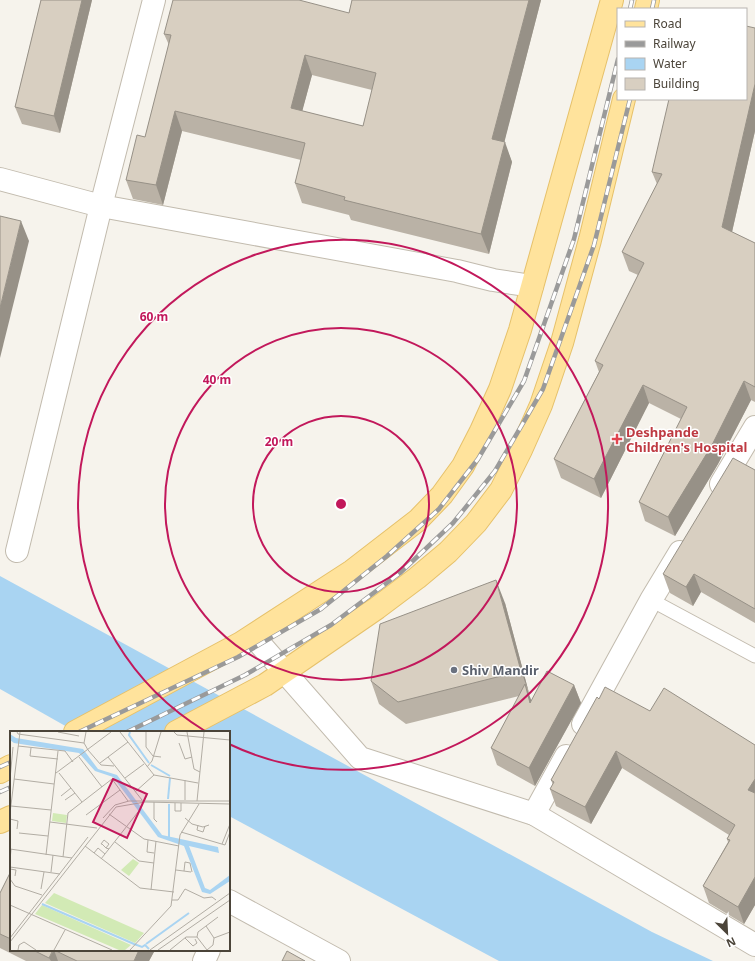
<svg xmlns="http://www.w3.org/2000/svg" width="755" height="961" viewBox="0 0 755 961" font-family="'Noto Sans',sans-serif">
<style>
.water{fill:#a9d4f2}
.lines{fill:none;stroke-linecap:round;stroke-linejoin:round}
.service-casing{stroke:#c2bbae;stroke-width:15}
.minor-casing{stroke:#c2bbae;stroke-width:24}
.primary-casing{stroke:#e6c16a;stroke-width:24}
.service{stroke:#fff;stroke-width:13}
.minor{stroke:#fff;stroke-width:22}
.primary{stroke:#ffe39c;stroke-width:22}
.rail-casing{stroke:#9a9a9a;stroke-width:4.5}
.rail{stroke:#fff;stroke-width:3;stroke-dasharray:9;stroke-linecap:butt}
.wall{fill:#bab2a6;fill-rule:evenodd}
.shaded-wall{fill:#979187}
.building{fill:#d8cfc1;stroke:#979187;fill-rule:evenodd}
.ring{fill:none;stroke:#c2185b;stroke-width:2}
.health-dot{fill:#e0444e;stroke:#fff;stroke-width:1.5}
.worship-dot{fill:#6b7280;stroke:#fff;stroke-width:1.5}
.labels{text-anchor:middle;dominant-baseline:central;stroke-width:3;stroke-linejoin:round;paint-order:stroke}
.health-label{font-size:13px;font-weight:bold;fill:#be3a42;stroke:#fff;text-anchor:start}
.worship-label{font-size:13px;font-weight:bold;fill:#5b616d;stroke:#fff;text-anchor:start}
.inset-river{fill:none;stroke:#a9d4f2;stroke-width:2}
.inset-road{fill:none;stroke:#b2ada4;stroke-width:1}
.view{fill:#c2185b;fill-opacity:0.15;stroke:#c2185b;stroke-width:2}
.inset-edge{fill:none;stroke:#4b4439;stroke-width:2}
.centre{fill:#c2185b;stroke:#fff;stroke-width:2}
.ring-label{font-size:12px;text-anchor:middle;font-weight:bold;fill:#c2185b;stroke:#fff;stroke-width:3;stroke-linejoin:round;paint-order:stroke}
</style>
<rect width="100%" height="100%" fill="#f6f3ec"/>
<polygon class="water" points="0,576 652,932 713,961 499,961 229,816 229,732 76,732 0,689"/>
<g class="lines">
<g class="service-casing">
<polyline id="service" points="651,600 755,656"/>
</g>
<g class="minor-casing">
<g id="minor">
<polyline points="0,179 101,206 457,271 493,280 532,286"/>
<polyline points="721,484 755,427"/>
<polyline points="17,551 101,206 154,0"/>
<polyline points="253,636 360,758 534,814 755,945"/>
<polyline points="583,724 651,600 680,552"/>
<polyline points="534,814 566,756"/>
<polyline points="229,901 339,961"/>
<polyline points="204,961 209,950"/>
</g>
</g>
<g class="primary-casing">
<g id="primary">
<polyline points="646,9 648,0"/>
<polyline points="75,732 241,643 352,571 418,520 442,495 463,466 481,431 500,389 520,330 612,0"/>
<polyline points="176,732 265,685 377,608 417,578 448,552 476,523 501,490 521,450 541,405 562,343 590,240 624,99"/>
<polyline points="0,772 11,766"/>
<polyline points="0,822 11,817"/>
</g>
</g>
<use href="#service" class="service"/>
<use href="#minor" class="minor"/>
<use href="#primary" class="primary"/>
<g class="rail-casing">
<g id="rail">
<polyline points="630,9 632,0"/>
<polyline points="652,9 654,0"/>
<polyline points="79,732 238,657 321,609 387,556 439,509 478,459 524,381 574,239 618,59"/>
<polyline points="127,732 245,675 331,625 400,573 453,523 495,471 543,389 594,245 630,99"/>
<polyline points="0,767 11,762"/>
<polyline points="0,792 11,787"/>
</g>
</g>
<use href="#rail" class="rail"/>
</g>
<g class="wall">
<polygon points="41,0 92,0 60,133 22,124 15,107"/>
<path d="M 352,0 L 541,0 L 504,142 L 512,162 L 489,254 L 351,220 L 349,215 L 302,203 L 295,183 L 301,160 L 182,131 L 163,205 L 133,199 L 126,180 L 145,137 L 169,45 L 164,34 L 349,13 ZM 312,75 L 372,90 L 363,126 L 302,111 Z"/>
<polygon points="755,28 755,131 732,232 755,243 755,402 751,400 718,464 675,536 645,521 639,502 681,419 649,403 601,498 561,478 554,459 599,372 595,361 638,275 629,271 622,252 657,184 652,172"/>
<polygon points="755,470 755,623 701,592 693,606 670,593 663,574"/>
<polygon points="505,603 529,693 528,693 531,701 574,685 581,703 535,786 497,765 491,748 519,696 406,724 379,704 371,681"/>
<polygon points="599,699 650,711 755,745 755,905 744,924 709,903 703,886 728,842 727,839 729,835 622,768 591,824 556,806 550,789 553,785 551,780"/>
<polygon points="11,871 11,950 155,950 149,961 26,961 0,948 0,893"/>
</g>
<g class="shaded-wall">
<polygon points="82,0 92,0 60,133 54,116"/>
<polygon points="529,0 541,0 500,159 492,139"/>
<polygon points="305,55 312,75 298,127 291,108"/>
<polygon points="755,84 755,131 729,245 722,227"/>
<polygon points="175,111 182,131 163,205 156,185"/>
<polygon points="505,142 512,162 489,254 481,234"/>
<polygon points="21,221 29,241 0,358 0,308"/>
<polygon points="744,381 751,400 718,464 675,536 668,517"/>
<polygon points="643,385 649,403 601,498 594,479"/>
<polygon points="694,574 701,592 693,606 686,587"/>
<polygon points="496,580 505,603 529,693 521,671"/>
<polygon points="525,684 532,702 530,703"/>
<polygon points="574,685 581,703 535,786 529,768"/>
<polygon points="616,751 622,768 591,824 585,807"/>
<polygon points="755,779 755,806 748,790"/>
<polygon points="755,877 755,905 744,924 738,907"/>
<polygon points="54,950 58,961 51,961 49,958"/>
<polygon points="139,950 155,950 149,961 134,961"/>
</g>
<g class="building">
<polygon points="41,0 82,0 54,116 15,107"/>
<path d="M 173,0 L 299,0 L 349,13 L 352,0 L 529,0 L 492,139 L 505,142 L 481,234 L 344,200 L 345,197 L 295,183 L 305,143 L 175,111 L 156,185 L 126,180 L 137,135 L 145,137 L 171,35 L 164,34 ZM 305,55 L 376,73 L 363,126 L 291,108 Z"/>
<polygon points="746,26 755,28 755,84 722,227 755,243 755,387 744,381 712,445 668,517 639,502 687,407 643,385 594,479 554,459 603,365 595,361 644,263 622,252 662,174 652,172 669,99 746,99"/>
<polygon points="0,216 21,221 0,308"/>
<polygon points="733,458 755,470 755,609 694,574 686,587 663,574"/>
<polygon points="496,580 521,671 398,702 371,681 380,624"/>
<polygon points="547,671 574,685 529,768 491,748 525,684 530,703"/>
<polygon points="605,687 650,711 664,688 755,745 755,779 748,790 755,793 755,877 738,907 703,886 730,840 727,839 735,825 616,751 585,807 550,789 554,782 551,780 597,697 599,699"/>
<polygon points="11,871 11,939 0,934 0,893"/>
<polygon points="33,950 53,950 49,958"/>
<polygon points="54,950 139,950 134,961 77,961"/>
<polygon points="287,951 305,961 282,961"/>
</g>
<g class="ring">
<circle cx="341" cy="504" r="88"/>
<circle cx="341" cy="504" r="176"/>
<path d="M205 731A265 265 0 1 1 229 744"/>
</g>
<path class="health-dot" d="M615 433h4v4h4v4h-4v4h-4v-4h-4v-4h4z"/>
<circle class="worship-dot" cx="454" cy="670" r="4"/>
<g class="labels">
<g class="health-label">
<text x="626" y="432">Deshpande<tspan x="626" dy="15">Children's Hospital</tspan></text>
</g>
<g class="worship-label">
<text x="462" y="670">Shiv Mandir</text>
</g>
</g>
<g transform="translate(10 731)">
<rect width="220" height="220" fill="#f6f3ec"/>
<path d="M 43,82 L 57,84 L 56,92 L 42,90 ZM 123,128 L 129,132 L 119,145 L 111,139 ZM 44,162 L 134,202 L 125,212 L 35,172 ZM 32,174 L 121,214 L 115,219 L 109,219 L 25,183 Z" fill="#d2eab5"/>
<path d="M 0,3 L 6,7 L 73,18 L 88,38 L 107,44 L 152,104 L 208,116 L 209,122 L 179,115 L 195,157 L 200,159 L 220,144 L 220,150 L 200,163 L 192,161 L 174,115 L 148,106 L 103,46 L 85,40 L 69,22 L 4,12 L 0,9 Z" fill="#a9d4f2"/>
<path class="inset-river" d="M 120,1 L 119,4 L 139,32M 141,34 L 160,45M 158,68 L 160,47M 159,73 L 159,107M 32,173 L 124,213 L 132,216 L 135,214 L 139,218M 136,213 L 179,182"/>
<path class="inset-road" d="M 7,1 L 8,3 L 74,12M 48,1 L 69,5M 76,1 L 74,12 L 78,19 L 91,34 L 104,35M 110,1 L 144,44 L 188,52M 136,1 L 136,16 L 143,25 L 151,26M 164,1 L 167,4 L 220,9M 177,1 L 184,38 L 190,41M 169,12 L 175,28 L 182,26M 8,15 L 55,20 L 63,31M 21,17 L 20,25 L 48,28M 69,26 L 92,56M 98,26 L 132,69M 90,32 L 118,11M 137,36 L 142,30 L 151,1M 46,42 L 101,1M 49,42 L 72,71M 115,47 L 134,33M 0,48 L 3,16M 4,48 L 44,53M 125,61 L 144,44M 51,65 L 61,57M 55,69 L 65,62M 175,69 L 175,49M 187,70 L 194,1M 144,71 L 144,88 L 147,91M 165,72 L 165,80 L 171,80 L 171,72M 1,75 L 41,79M 0,82 L 10,1M 99,83 L 134,108 L 169,115M 76,84 L 110,59M 93,87 L 105,74 L 119,70 L 220,70M 175,87 L 182,93 L 193,96 L 199,94M 0,88 L 8,90 L 7,98M 40,91 L 87,97M 188,94 L 187,99 L 193,101 L 195,95M 171,101 L 215,114 L 220,101M 9,102 L 38,105M 138,109 L 137,121 L 144,122M 105,111 L 129,130 L 144,132M 212,113 L 220,93M 75,115 L 130,157 L 164,161M 96,117 L 99,113 L 94,109 L 91,113 L 92,113 L 96,117 L 99,118M 0,118 L 62,127M 84,122 L 88,117 L 95,123M 36,124 L 48,20M 53,126 L 58,82 L 102,48 L 118,70M 91,128 L 128,81M 0,130 L 1,118M 0,136 L 50,143M 0,138 L 6,139 L 5,145M 166,139 L 181,141M 174,140 L 175,131 L 180,132 L 182,141M 41,141 L 43,124M 0,148 L 5,155 L 32,164M 31,158 L 34,141M 141,159 L 146,110M 162,169 L 168,169 L 175,158 L 194,167 L 202,166 L 206,169M 0,174 L 102,219M 196,195 L 204,207 L 203,214 L 197,219M 187,206 L 188,201 L 208,186M 187,206 L 197,219M 0,207 L 78,106M 175,207 L 183,215 L 187,212 L 185,208M 204,207 L 220,201M 0,211 L 106,76 L 135,71 L 220,73M 8,219 L 9,214 L 14,211 L 26,219M 44,219 L 55,199M 120,219 L 161,175 L 170,104 L 189,73M 140,219 L 220,162M 148,219 L 220,169M 160,219 L 176,206 L 187,206"/>
<path class="view" d="M 103,48 L 137,63 L 117,107 L 83,91 Z"/>
<rect width="220" height="220" class="inset-edge"/>
</g>
<circle cx="341" cy="504" r="6" class="centre"/>
<g class="ring-label">
<text x="154" y="321">60 m</text>
<text x="217" y="384">40 m</text>
<text x="279" y="446">20 m</text>
</g>
<rect x="617" y="8" width="130" height="92" fill="#ffffff" stroke="#b7b4b0"/>
<rect x="625" y="21" width="20" height="6" fill="#ffe39c" stroke="#b7b4b0"/>
<text x="653" y="28" font-size="12" fill="#4b4439">Road</text>
<rect x="625" y="41" width="20" height="6" fill="#9a9a9a" stroke="#b7b4b0"/>
<text x="653" y="48" font-size="12" fill="#4b4439">Railway</text>
<rect x="625" y="58" width="20" height="12" fill="#a9d4f2" stroke="#b7b4b0"/>
<text x="653" y="68" font-size="12" fill="#4b4439">Water</text>
<rect x="625" y="78" width="20" height="12" fill="#d8cfc1" stroke="#b7b4b0"/>
<text x="653" y="88" font-size="12" fill="#4b4439">Building</text>
<g transform="translate(727 933) rotate(156)" stroke="#ffffff" stroke-width="3" paint-order="stroke">
<path d="M0-3L7 15L0 10L-7 15Z" fill="#4b4439"/>
<text y="-6" font-size="11" font-weight="bold" text-anchor="middle" fill="#4b4439">N</text>
</g>
</svg>
